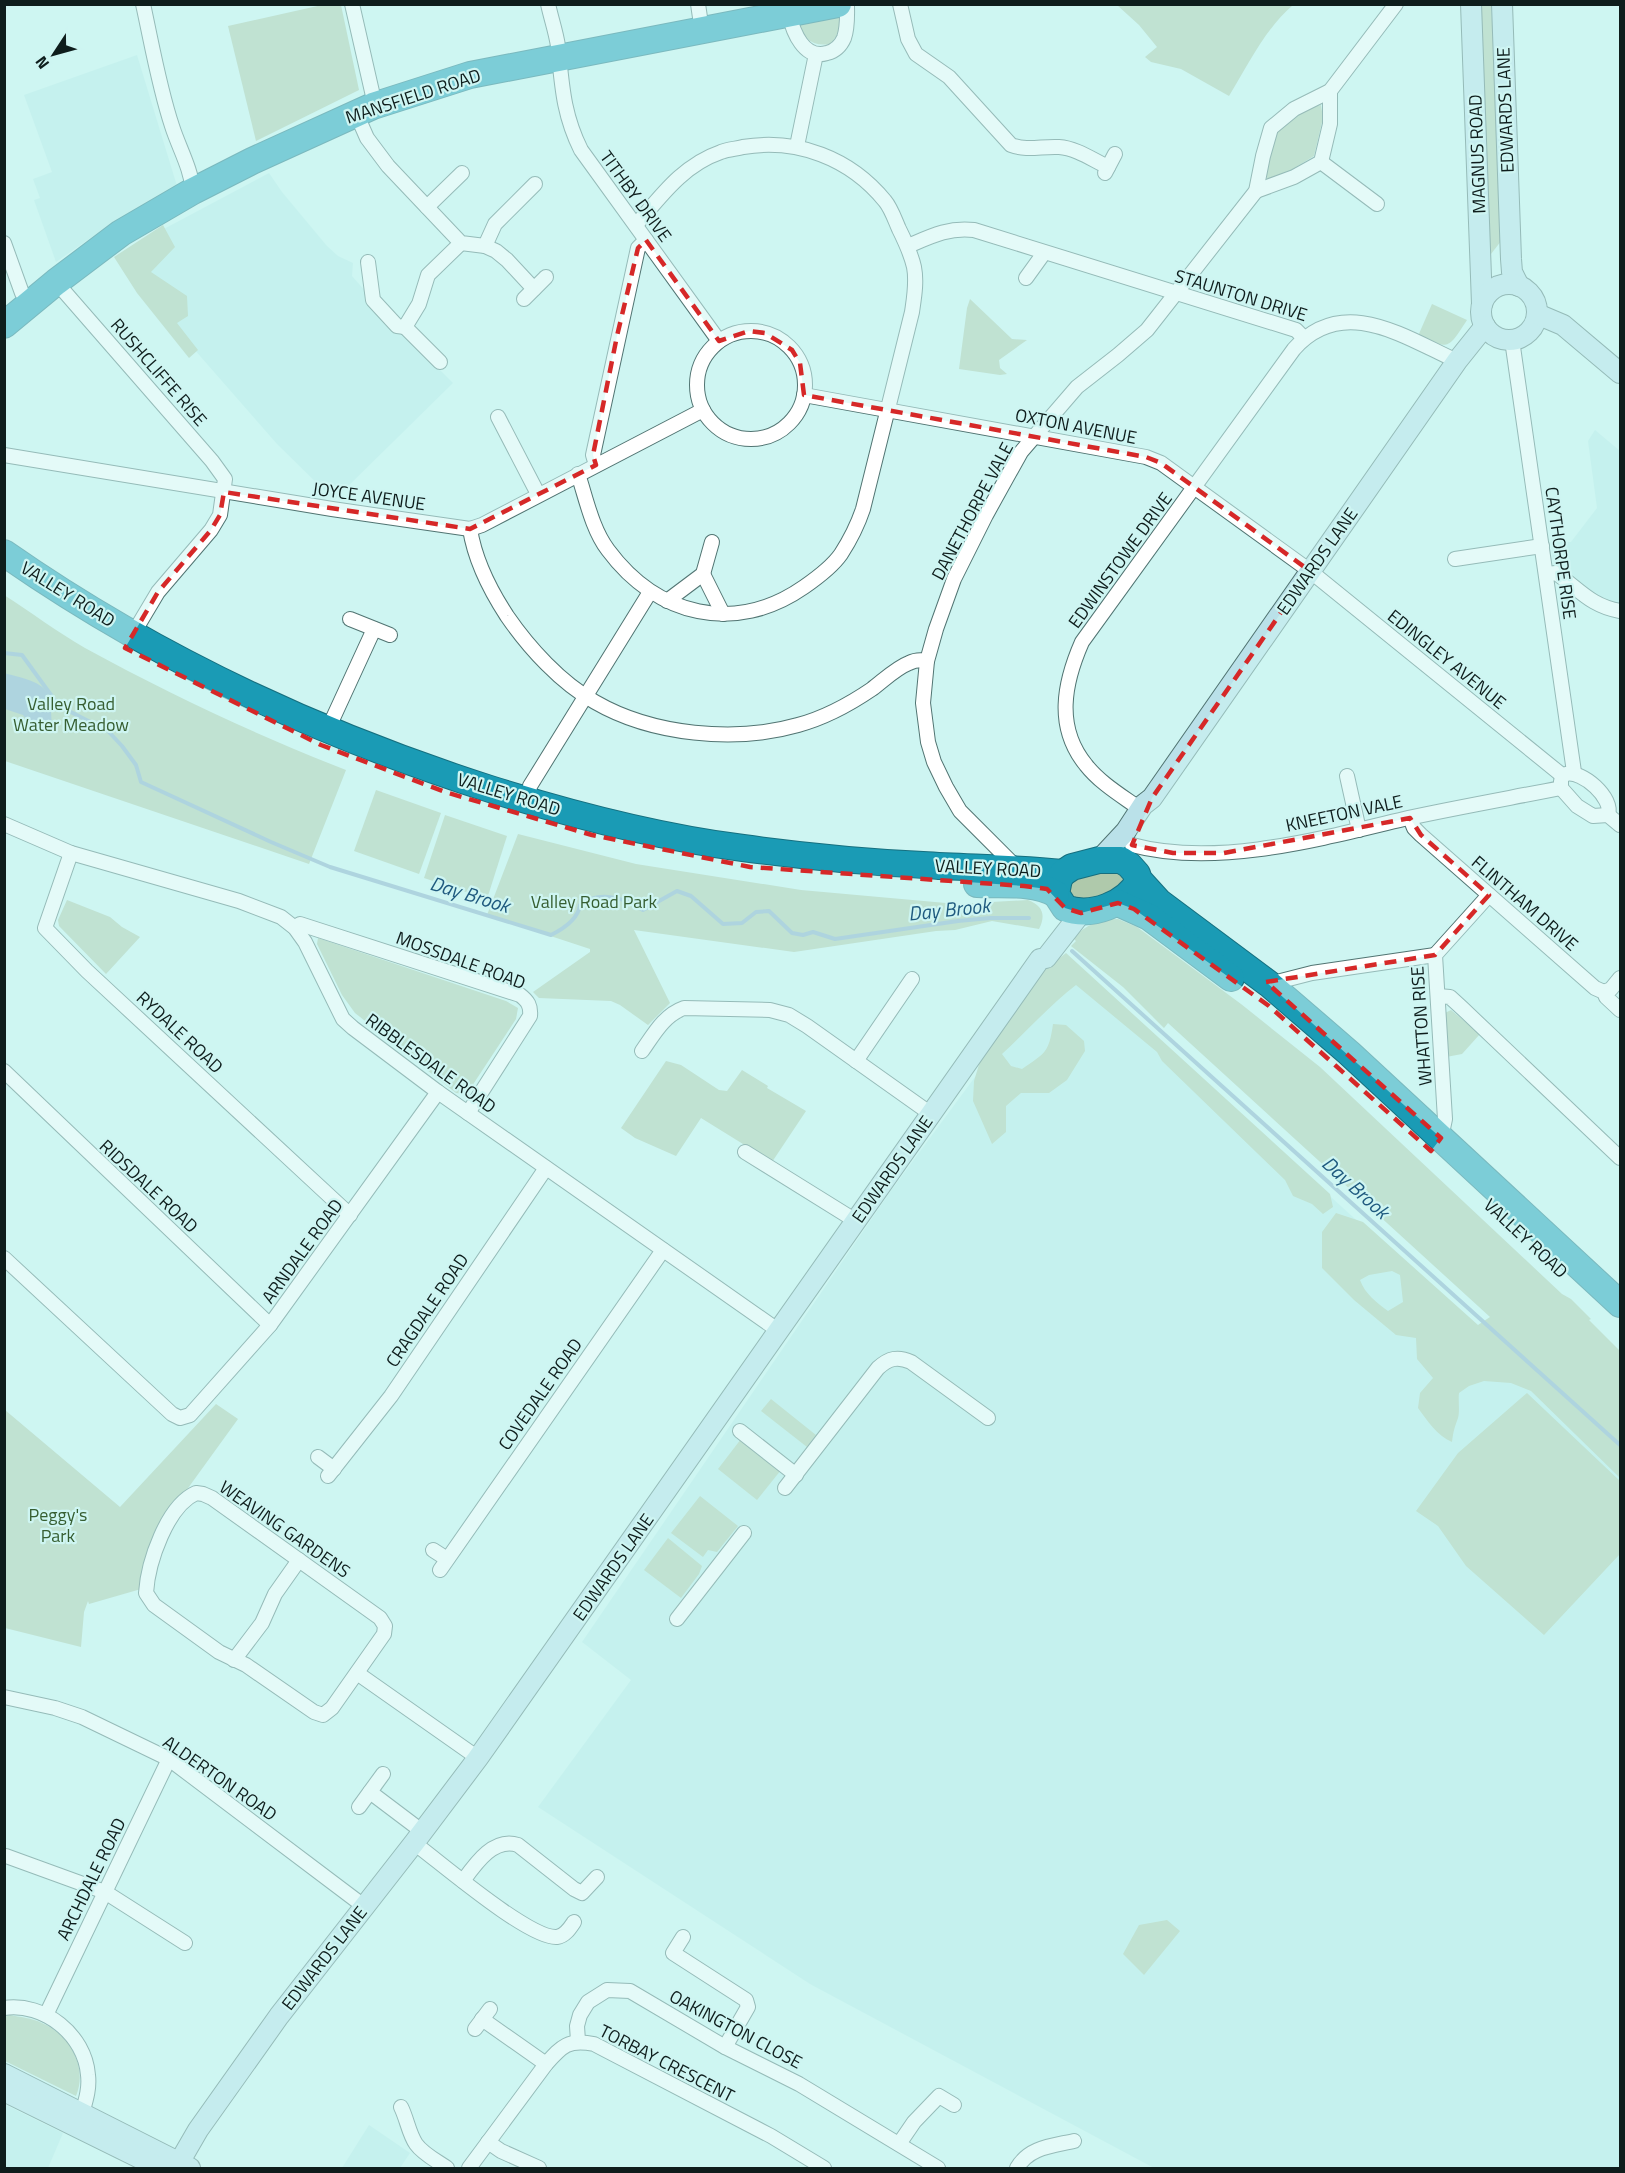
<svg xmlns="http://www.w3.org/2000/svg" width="1625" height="2173" viewBox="0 0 1625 2173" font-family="'Titillium Web',sans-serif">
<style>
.built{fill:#bbece8}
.green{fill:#afc9ab;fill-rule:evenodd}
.water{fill:#88acc7}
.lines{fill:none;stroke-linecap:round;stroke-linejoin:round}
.stream{stroke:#88acc7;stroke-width:4}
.street-casing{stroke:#517472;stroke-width:16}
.secondary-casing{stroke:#517472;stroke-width:22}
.highway-casing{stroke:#166f7f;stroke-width:28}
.street{stroke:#fff;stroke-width:14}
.secondary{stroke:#bae1e9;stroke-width:20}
.highway{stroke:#1a9bb5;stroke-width:26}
.marked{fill:none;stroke:#d62828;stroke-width:4.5;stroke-dasharray:12 8;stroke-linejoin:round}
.labels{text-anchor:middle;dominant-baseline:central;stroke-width:4.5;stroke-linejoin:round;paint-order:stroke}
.street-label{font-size:18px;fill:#0e1d1c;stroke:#cef5f2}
.park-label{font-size:18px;fill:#365e31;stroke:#cef5f2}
.water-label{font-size:20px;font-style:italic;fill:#1f5a7f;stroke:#cef5f2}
</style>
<rect width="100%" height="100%" fill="#cef5f2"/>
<g class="built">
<polygon points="137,55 177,186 115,221 56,262 34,200 40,198 33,179 52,172 24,95"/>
<polygon points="269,173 282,192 327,246 338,256 353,263 352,276 397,327 453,383 334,500 277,444 138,285 130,247"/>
<polygon points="1595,430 1620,451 1620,603 1607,601 1593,593 1553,561 1551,542 1571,542 1597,508 1588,441"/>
<polygon points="1065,955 1620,1460 1620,2168 1154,2168 810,1984 538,1807 631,1680 582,1642 890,1192"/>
<polygon points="4,2104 63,2133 48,2168 5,2168"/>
<polygon points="369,2125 410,2153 400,2168 342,2168"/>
</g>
<g class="green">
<polygon points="322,5 341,5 359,90 256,141 228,26"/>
<path d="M 1117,5 L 1293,5 C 1265,29 1248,65 1229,96 L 1181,69 L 1151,62 L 1145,57 L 1157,47 L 1139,25 Z"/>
<polygon points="1477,5 1491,5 1505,236 1491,254 1487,254"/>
<path d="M 840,14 C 840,27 839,35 830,44 C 812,47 802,38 798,21 Z"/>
<path d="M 1321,105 L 1323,118 L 1314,156 L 1278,178 L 1269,181 L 1266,176 C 1271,136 1278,114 1321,105 Z"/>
<polygon points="163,225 175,247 151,272 187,296 188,316 177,323 198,350 189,358 137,293 114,257"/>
<polygon points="970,299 1012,339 1027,340 999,360 1000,368 1007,374 1000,375 959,369 967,308"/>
<path d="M 1432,304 L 1467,320 C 1448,349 1450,350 1418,336 Z"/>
<path d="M 4,595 C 31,612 57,632 85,648 C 169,694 256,735 346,770 L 309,864 L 5,761 Z"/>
<polygon points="376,790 441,813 419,874 354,851"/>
<polygon points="445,815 507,836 487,899 424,878"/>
<path d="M 518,834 L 636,864 L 801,890 L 957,904 L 1028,900 C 1043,906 1046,915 1039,929 L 992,921 L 955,930 L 936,931 L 794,952 L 634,930 L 670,1003 L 648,1025 L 620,1005 L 611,1001 L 539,998 L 533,992 L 590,952 L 590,949 L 487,915 Z"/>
<polygon points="1110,867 1124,873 1126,888 1078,904 1065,886 1069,879"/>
<polygon points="67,900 110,917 122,927 140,937 106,974 59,926 58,920"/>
<path d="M 1118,919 L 1137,927 L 1241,1004 L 1320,1067 L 1562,1294 L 1571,1299 L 1591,1319 L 1589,1320 L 1620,1351 L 1620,1478 L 1531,1391 L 1511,1383 L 1484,1381 L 1469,1386 L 1459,1393 C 1458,1400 1460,1411 1458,1418 C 1455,1426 1453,1432 1452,1442 C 1437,1436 1427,1420 1418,1408 L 1420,1393 L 1433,1378 L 1417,1359 L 1416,1338 L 1396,1335 L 1354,1300 L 1322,1268 L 1322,1232 L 1336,1213 L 1363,1222 L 1478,1325 L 1490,1317 L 1168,1023 L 1164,1028 L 1123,987 L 1071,946 L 1076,941 L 1073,938 C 1086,925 1099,919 1118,919 ZM 1392,1271 L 1400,1275 L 1403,1302 L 1388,1311 C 1377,1303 1365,1294 1360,1280 L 1369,1275 Z"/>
<polygon points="318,938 506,1001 518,1008 516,1019 470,1089 464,1094 456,1093 355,1013 342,995 317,944"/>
<path d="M 1066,953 L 1330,1194 L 1333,1207 L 1323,1214 L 1312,1204 L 1293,1196 L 1285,1180 L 1162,1061 L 1157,1052 L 1076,985 C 1049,1006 1027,1031 1002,1054 L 1011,1066 L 1022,1069 C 1045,1053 1049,1053 1053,1024 L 1066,1025 L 1084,1041 L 1085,1051 L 1067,1080 L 1049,1093 L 1021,1093 L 1006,1106 L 1006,1132 L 992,1144 L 973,1101 L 974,1081 L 981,1058 L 1039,974 Z"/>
<polygon points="1451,1010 1480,1034 1462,1054 1446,1057 1445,1013"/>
<polygon points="666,1061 681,1065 719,1090 727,1091 742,1070 768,1086 767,1088 806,1111 772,1162 701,1118 676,1156 635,1138 621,1128"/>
<polygon points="1527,1393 1620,1481 1620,1554 1544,1635 1466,1566 1438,1526 1416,1511 1458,1453"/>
<polygon points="771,1399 816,1435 807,1447 761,1411"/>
<polygon points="216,1404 238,1419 157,1531 141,1589 89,1604 88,1601 84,1612 81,1647 5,1628 5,1410 120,1507"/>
<polygon points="741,1439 781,1470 757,1500 718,1469"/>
<polygon points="700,1496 738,1526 717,1552 708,1550 703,1557 671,1533"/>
<polygon points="668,1538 702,1566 699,1574 681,1598 644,1570"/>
<polygon points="1167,1920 1180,1931 1144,1975 1123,1954 1139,1925"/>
<path d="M 10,2015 C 20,2017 32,2018 42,2023 C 70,2035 88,2067 76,2096 L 5,2061 L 4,2017 Z"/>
</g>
<path class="water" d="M 4,673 C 21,678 49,681 51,703 C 51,710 51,717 52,724 L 44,728 L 38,724 L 30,725 L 23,715 L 5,709 Z"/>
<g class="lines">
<g class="stream">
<path d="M 4,653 L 22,655 L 59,706 L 108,731 L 122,746 L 136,765 L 141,782 L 271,842 L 330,867 L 551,935 C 563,929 578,920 580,905 C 599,890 625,898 643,910 L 677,891 L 691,896 L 723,924 L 742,923 L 756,912 L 769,911 L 792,933 L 803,935 L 813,932 L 835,939 L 958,921 L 990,918 L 1029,918"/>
<polyline points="1072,951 1620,1445"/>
</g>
<g class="street-casing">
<g id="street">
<path d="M 143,4 C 152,45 159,87 172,126 C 179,148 191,168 193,191"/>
<polyline points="352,4 373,96 373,106"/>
<path d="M 548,4 C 551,18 556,32 558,46 C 562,85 563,114 581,150 L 719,341"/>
<polyline points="698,4 702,31"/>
<path d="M 900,4 L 908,39 L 916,54 L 949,77 L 1011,145 C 1028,151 1041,146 1059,147 C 1076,148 1093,160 1108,167"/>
<path d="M 789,14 C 793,32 804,60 827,53 C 835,51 841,45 844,38 C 848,27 847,15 847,4"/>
<polyline points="356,113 367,138 388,166 461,243 485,246 496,251 507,260 534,289"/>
<polyline points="797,146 816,54"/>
<polyline points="1321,162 1377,204"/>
<polyline points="1105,173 1115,154"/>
<polyline points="1256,191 1294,177 1321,162 1330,124 1330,91"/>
<polyline points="427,207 462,173"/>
<polyline points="4,243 22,293 31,303"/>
<polyline points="485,246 495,224 535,184"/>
<path d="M 908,246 C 931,236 949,227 974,230 L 1296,330 L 1304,338"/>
<polyline points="368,262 373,300 397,326 405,327"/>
<polyline points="1026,278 1044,253"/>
<polyline points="56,282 212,461 225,479 220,515 211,530 158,592 133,634"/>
<polyline points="524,299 546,277"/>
<circle cx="751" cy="385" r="54"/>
<polyline points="1512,340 1574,772"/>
<polyline points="440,362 405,327 419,304 428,275 461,243"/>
<polyline points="804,395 1146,457 1161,463 1310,571 1563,776"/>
<polyline points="498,417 538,494"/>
<polyline points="4,455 332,509 470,529 482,525 703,410"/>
<polyline points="596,465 593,455 638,248 646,240"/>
<path d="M 578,474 C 586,498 592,529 608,550 C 657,616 735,635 804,587 C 817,578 832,567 841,554 C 850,540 858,524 863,509 L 912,312 C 914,298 917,282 914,267 C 911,254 905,241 899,229 C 895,220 891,208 885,201 C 850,158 797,138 743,147 C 736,149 728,149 721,152 C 683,165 661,196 636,225"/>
<path d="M 470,529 C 475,561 490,590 507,616 C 529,648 561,683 595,702 C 652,735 735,743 798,725 C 824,718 850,704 872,689 C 884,680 896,668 909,663 C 915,660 922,660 927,661"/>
<polyline points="1455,559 1542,546"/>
<polyline points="703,574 723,614"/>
<path d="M 1546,574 L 1556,573 C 1580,590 1591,606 1620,611"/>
<polyline points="667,601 703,574 712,542"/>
<polyline points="350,619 390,635"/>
<polyline points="328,729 374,629"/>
<path d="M 1566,774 C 1582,770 1614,798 1608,815"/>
<polyline points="1347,776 1359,830"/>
<polyline points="1561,781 1561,788 1577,806 1593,816 1608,815 1620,825"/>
<polyline points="528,801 530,786 650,592"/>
<path d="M 1140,809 C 1122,796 1100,783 1086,765 C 1055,727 1064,683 1082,642 L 1294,349 C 1343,294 1404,337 1457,361"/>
<polyline points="1410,818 1414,828 1421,835 1595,988 1604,992 1606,997 1620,1010"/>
<polyline points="4,824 71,853 239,901 281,917 295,928 305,942 343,1019 353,1028 438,1092 779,1331"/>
<path d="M 1132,845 C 1217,868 1324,838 1408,818 C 1459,807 1510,798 1561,788"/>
<polyline points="71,853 45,928 87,971 350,1215"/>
<polyline points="1016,867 960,811 946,787 934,762 928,742 923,703 927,661 936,629 954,579 986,515 1021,452 1077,387 1118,355 1147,330 1256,191 1263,156 1271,128 1294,109 1330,91 1396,4"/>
<path d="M 295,928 L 300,924 L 520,995 C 528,1001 531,1006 530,1016 L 468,1113"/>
<polyline points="1269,984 1312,973 1435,955"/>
<polyline points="1604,992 1611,989 1620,978"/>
<polyline points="1438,996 1450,997 1462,1008 1620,1158"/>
<path d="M 642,1051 C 654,1034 664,1015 684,1008 L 770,1010 L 789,1015 L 807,1026 L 931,1114"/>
<polyline points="856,1061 912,979"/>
<polyline points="4,1071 270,1325"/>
<polyline points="1441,1138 1445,1119 1435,955 1489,895"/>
<polyline points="745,1152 856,1221"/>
<polyline points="4,1258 172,1414 180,1418 190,1415 270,1325 438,1092"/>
<polyline points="740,1431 796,1475"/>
<polyline points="318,1457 334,1469"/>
<polyline points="328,1476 391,1396 546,1168"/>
<path d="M 785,1488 L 878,1368 C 889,1358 898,1356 911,1362 L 988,1418"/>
<path d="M 196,1493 L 203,1494 L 212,1498 L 380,1618 L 385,1626 L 384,1634 L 332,1708 L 323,1715 L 314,1712 L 246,1665 L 219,1652 L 154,1605 L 146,1593 C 148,1562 167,1506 196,1493 Z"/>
<polyline points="433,1550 447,1559"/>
<polyline points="440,1570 663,1250"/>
<polyline points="677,1619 744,1533"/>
<polyline points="234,1660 262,1623 275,1594 299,1560"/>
<polyline points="357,1673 478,1758"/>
<polyline points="4,1697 55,1708 82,1717 169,1759 365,1907"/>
<polyline points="370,1792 423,1832"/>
<polyline points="359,1807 383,1774"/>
<path d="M 414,1843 C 440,1862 529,1939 557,1937 C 565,1936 570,1928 574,1922"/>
<polyline points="6,1856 105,1892 185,1943"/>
<path d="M 463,1881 C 476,1863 494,1837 518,1845 L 574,1889 L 582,1893 L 597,1877"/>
<polyline points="683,1937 673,1953 746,2000 748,2007 725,2047"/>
<path d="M 4,2008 C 44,2002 85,2035 88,2075 C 90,2091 84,2105 80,2121"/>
<polyline points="46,2015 169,1759"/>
<polyline points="482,2019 546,2064"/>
<polyline points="475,2029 490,2009"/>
<polyline points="578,2041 577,2026 580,2015 588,2002 607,1990 630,1991 725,2047 799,2084 938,2168"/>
<path d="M 401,2107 C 407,2119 409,2134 416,2144 C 423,2154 437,2161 447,2168"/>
<polyline points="488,2142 501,2151 539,2168"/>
<polyline points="899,2144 914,2122 939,2096 954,2105"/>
<path d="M 469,2168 L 546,2064 C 562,2046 568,2039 594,2044 L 771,2136 L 824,2168"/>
<path d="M 1017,2168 C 1029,2147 1052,2146 1074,2141"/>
</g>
</g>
<g class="secondary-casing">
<g id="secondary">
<polyline points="1471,4 1482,304"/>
<polyline points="1502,4 1511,259 1512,272 1519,286"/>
<circle cx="1509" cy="312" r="28"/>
<polyline points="1537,314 1563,325 1620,373"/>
<polyline points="1099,860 1126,831 1143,805 1152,798 1457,361 1485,326"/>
<polyline points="4,2074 190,2168"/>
<polyline points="4,2091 158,2167"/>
<polyline points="176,2168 198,2130 279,2016 414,1843 478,1758 1040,959 1046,958 1081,913"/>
</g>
</g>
<g class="highway-casing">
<g id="highway">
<polyline points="4,325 56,282 121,233 193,191 252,161 373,106 470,75 838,4"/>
<path d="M 4,553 C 153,657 318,734 490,789 C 573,815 657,837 743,848 C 802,856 863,862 923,865 C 970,868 1016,868 1063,873"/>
<path d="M 1139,880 C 1127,904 1091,918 1065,908 L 1056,894 L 1059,879 L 1063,873 L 1072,867 L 1099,860 L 1121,860 L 1129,865 L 1137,874 L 1139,880 L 1159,902 L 1269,984 L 1349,1053 L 1620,1304"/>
<path d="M 977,884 C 1002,885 1033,881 1056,894"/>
<polyline points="1118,903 1149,917 1231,978"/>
</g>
</g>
<use href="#street" class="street"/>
<use href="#secondary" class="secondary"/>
<use href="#highway" class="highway"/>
</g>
<path d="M0 0H1625V2173H0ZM 646,240 L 719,341 L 749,331 L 765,333 L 792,350 L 800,363 L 804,395 L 1146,457 L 1161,463 L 1310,571 L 1152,798 L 1132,845 L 1173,853 L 1224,853 L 1410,818 L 1421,835 L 1489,895 L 1435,955 L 1266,982 L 1441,1138 L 1431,1151 L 1269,1006 L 1134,909 L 1118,903 L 1081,913 L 1065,908 L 1047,889 L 1024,886 L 750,867 L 592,835 L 445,792 L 321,745 L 125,648 L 158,592 L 211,530 L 220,515 L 224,492 L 470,529 L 596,465 L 593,455 L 617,336 L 638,248 Z" fill="#cef5f2" fill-opacity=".55" fill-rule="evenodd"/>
<path class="marked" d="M 646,240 L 719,341 L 749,331 L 765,333 L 792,350 L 800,363 L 804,395 L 1146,457 L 1161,463 L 1310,571 L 1152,798 L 1132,845 L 1173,853 L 1224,853 L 1410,818 L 1421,835 L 1489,895 L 1435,955 L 1266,982 L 1441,1138 L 1431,1151 L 1269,1006 L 1134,909 L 1118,903 L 1081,913 L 1065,908 L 1047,889 L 1024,886 L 750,867 L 592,835 L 445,792 L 321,745 L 125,648 L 158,592 L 211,530 L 220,515 L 224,492 L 470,529 L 596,465 L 593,455 L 617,336 L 638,248 Z"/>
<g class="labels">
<g class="street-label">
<text transform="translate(413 96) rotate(-18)">MANSFIELD ROAD</text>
<text transform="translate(1505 110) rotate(-92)">EDWARDS LANE</text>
<text transform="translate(1477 154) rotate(-92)">MAGNUS ROAD</text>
<text transform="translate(636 196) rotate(54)">TITHBY DRIVE</text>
<text transform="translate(1241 295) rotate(17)">STAUNTON DRIVE</text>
<text transform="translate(159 372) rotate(49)">RUSHCLIFFE RISE</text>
<text transform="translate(1076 426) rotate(11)">OXTON AVENUE</text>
<text transform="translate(369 496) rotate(8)">JOYCE AVENUE</text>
<text transform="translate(972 511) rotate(-62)">DANETHORPE VALE</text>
<text transform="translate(1561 553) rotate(82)">CAYTHORPE RISE</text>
<text transform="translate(1120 560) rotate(-54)">EDWINSTOWE DRIVE</text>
<text transform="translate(1317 561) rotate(-55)">EDWARDS LANE</text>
<text transform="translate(68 594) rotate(32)">VALLEY ROAD</text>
<text transform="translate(1447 659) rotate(39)">EDINGLEY AVENUE</text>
<text transform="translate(509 794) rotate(17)">VALLEY ROAD</text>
<text transform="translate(1344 813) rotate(-12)">KNEETON VALE</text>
<text transform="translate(988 868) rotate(3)">VALLEY ROAD</text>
<text transform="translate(1525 903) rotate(41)">FLINTHAM DRIVE</text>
<text transform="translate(461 960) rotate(20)">MOSSDALE ROAD</text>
<text transform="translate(1421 1026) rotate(-94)">WHATTON RISE</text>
<text transform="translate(180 1032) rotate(43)">RYDALE ROAD</text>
<text transform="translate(431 1063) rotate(36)">RIBBLESDALE ROAD</text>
<text transform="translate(892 1169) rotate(-55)">EDWARDS LANE</text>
<text transform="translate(149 1186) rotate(43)">RIDSDALE ROAD</text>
<text transform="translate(1526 1238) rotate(43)">VALLEY ROAD</text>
<text transform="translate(302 1251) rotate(-54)">ARNDALE ROAD</text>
<text transform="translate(427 1310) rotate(-56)">CRAGDALE ROAD</text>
<text transform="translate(540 1394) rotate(-55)">COVEDALE ROAD</text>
<text transform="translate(285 1529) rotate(35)">WEAVING GARDENS</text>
<text transform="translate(613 1567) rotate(-55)">EDWARDS LANE</text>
<text transform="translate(220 1778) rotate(35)">ALDERTON ROAD</text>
<text transform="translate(91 1879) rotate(-64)">ARCHDALE ROAD</text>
<text transform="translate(324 1958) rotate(-52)">EDWARDS LANE</text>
<text transform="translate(736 2029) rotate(28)">OAKINGTON CLOSE</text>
<text transform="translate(667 2063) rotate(27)">TORBAY CRESCENT</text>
</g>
<g class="park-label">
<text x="71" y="703">Valley Road<tspan x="71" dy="21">Water Meadow</tspan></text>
<text x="594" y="901">Valley Road Park</text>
<text x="58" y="1514">Peggy's<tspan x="58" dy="21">Park</tspan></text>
</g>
<g class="water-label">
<text transform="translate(470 894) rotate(17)">Day Brook</text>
<text transform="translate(949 909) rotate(-6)">Day Brook</text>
<text transform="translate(1356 1187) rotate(42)">Day Brook</text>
</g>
</g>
<rect width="1625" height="2173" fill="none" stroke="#0e1d1c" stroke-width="12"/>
<g transform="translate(54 54) rotate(234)" stroke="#cef5f2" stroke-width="4.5" paint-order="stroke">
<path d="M0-4.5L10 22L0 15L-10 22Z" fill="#0e1d1c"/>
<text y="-9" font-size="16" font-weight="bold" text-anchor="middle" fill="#0e1d1c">N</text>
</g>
</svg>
